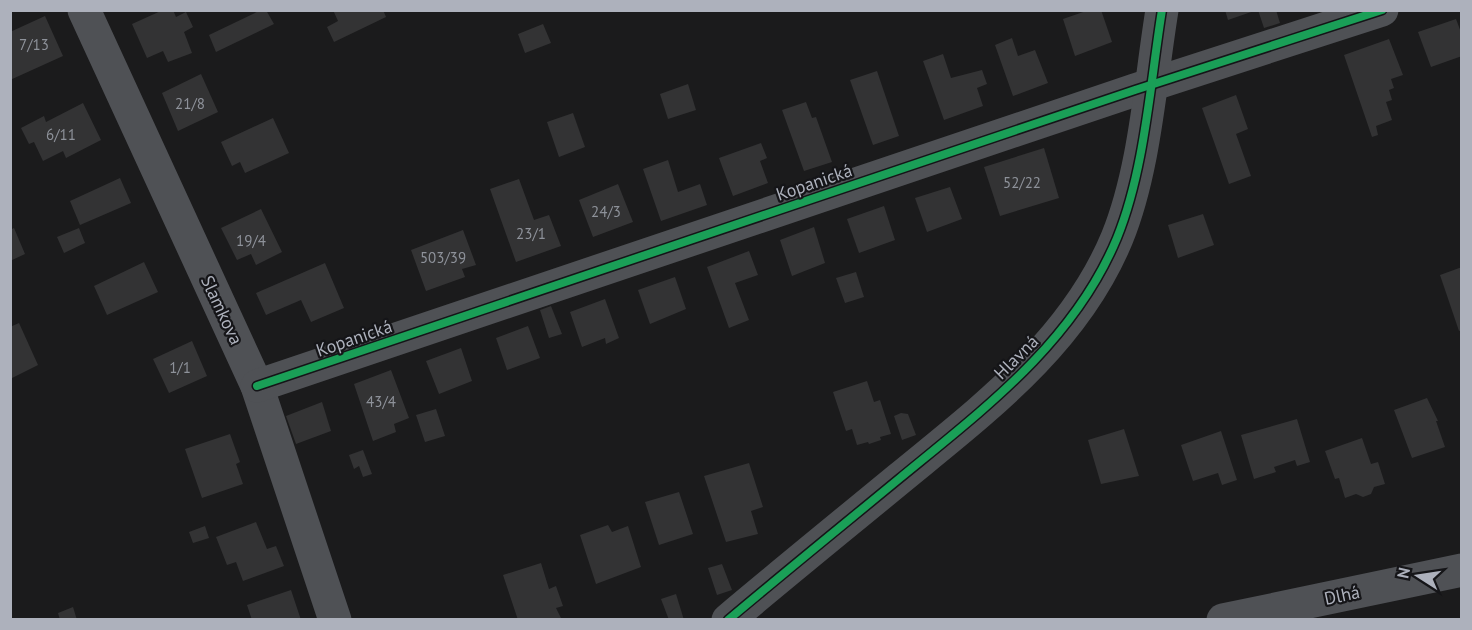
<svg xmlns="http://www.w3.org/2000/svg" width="1472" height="630" viewBox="0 0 1472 630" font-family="'PT Sans',sans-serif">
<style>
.building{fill:#333334}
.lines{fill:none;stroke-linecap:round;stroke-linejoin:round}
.minor{stroke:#4f5155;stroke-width:33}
.cycleway-casing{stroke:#151518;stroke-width:11}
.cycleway{stroke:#1a9f57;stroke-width:8}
.labels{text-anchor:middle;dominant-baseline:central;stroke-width:4.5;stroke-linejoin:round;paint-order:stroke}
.number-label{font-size:15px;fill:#8e929a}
.street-label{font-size:18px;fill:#adb1bc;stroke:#151518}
</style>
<rect width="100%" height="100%" fill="#1b1b1c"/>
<g class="building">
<polygon points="163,10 173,10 176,17 186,12 193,27 184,32 192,53 168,62 163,51 147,58 132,24"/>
<polygon points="261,10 266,10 274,24 216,52 209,35"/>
<polygon points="333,10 383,10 386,17 334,42 327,27 338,21"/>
<polygon points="1089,10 1101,10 1112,42 1075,56 1063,19"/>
<polygon points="1225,10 1254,10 1254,11 1228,20"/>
<polygon points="1258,10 1276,10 1280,23 1264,28"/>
<polygon points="45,16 63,56 10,80 10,32"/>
<polygon points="1456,19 1462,35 1462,56 1431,67 1418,32"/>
<polygon points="543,24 551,43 525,53 518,34"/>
<polygon points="1012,38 1018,56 1035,50 1048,83 1013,96 995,45"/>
<polygon points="1389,39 1403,75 1391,79 1394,88 1389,90 1392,100 1386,102 1392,120 1376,126 1378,135 1372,137 1344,55"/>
<polygon points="943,54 951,78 982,70 987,84 977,88 983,106 944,120 923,61"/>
<polygon points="877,71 899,136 873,145 850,80"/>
<polygon points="201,74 218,112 178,131 162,93"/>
<polygon points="688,84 696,110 668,119 660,94"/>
<polygon points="1236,95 1248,129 1236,134 1251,176 1229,184 1202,108"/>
<polygon points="806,102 812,118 816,117 832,162 804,171 782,110"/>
<polygon points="83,103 101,140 66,158 63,151 43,161 34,142 29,144 21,128 44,116 46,122"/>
<polygon points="573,113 585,147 559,157 547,122"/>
<polygon points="273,118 289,153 245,173 240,162 232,166 221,142"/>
<polygon points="761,143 767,158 760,161 768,183 733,196 719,158"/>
<polygon points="1044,148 1059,198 1000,216 984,167"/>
<polygon points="668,160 678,192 700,184 707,205 661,221 643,169"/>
<polygon points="120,178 131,203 80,225 70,201"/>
<polygon points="519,179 534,220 549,215 561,246 516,262 490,189"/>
<polygon points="618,184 633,222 593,237 579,200"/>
<polygon points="950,187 962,219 927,232 915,198"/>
<polygon points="884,206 895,240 859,253 847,219"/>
<polygon points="261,209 282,252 256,265 251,254 237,260 221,228"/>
<polygon points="1203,214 1214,245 1178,258 1168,225"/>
<polygon points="814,227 825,263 792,276 780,240"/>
<polygon points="14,228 25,254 10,261 10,230"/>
<polygon points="79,228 85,243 64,253 57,237"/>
<polygon points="463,230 476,265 462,269 465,277 426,291 411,250"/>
<polygon points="749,251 758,275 735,283 749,320 729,328 707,267"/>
<polygon points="144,262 158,292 107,315 94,286"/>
<polygon points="325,263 344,308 311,322 301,300 266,315 256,293"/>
<polygon points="1462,267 1462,330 1459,331 1440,275"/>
<polygon points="856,272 864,297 845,303 836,278"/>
<polygon points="675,277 686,309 650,324 638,290"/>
<polygon points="605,299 619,338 606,344 605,338 582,347 570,312"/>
<polygon points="551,306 562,334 549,338 540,310"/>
<polygon points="19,323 38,365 10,379 10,327"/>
<polygon points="528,326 540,358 507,370 496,338"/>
<polygon points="192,341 207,376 169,393 153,359"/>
<polygon points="461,348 472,381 439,394 426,361"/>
<polygon points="391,370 409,418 394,424 396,432 373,441 354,384"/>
<polygon points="867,381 874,402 880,400 891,434 880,437 881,440 869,444 868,442 857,445 852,429 846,431 833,392"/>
<polygon points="1427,398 1438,421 1436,421 1445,447 1412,458 1394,410"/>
<polygon points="322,402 331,431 296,444 286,416"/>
<polygon points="436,409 445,436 425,442 416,415"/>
<polygon points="901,413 908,414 916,435 902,440 894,416"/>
<polygon points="1297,419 1310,462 1297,466 1295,460 1274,467 1276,472 1254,479 1241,435"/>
<polygon points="1124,429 1139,476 1101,484 1088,440"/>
<polygon points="1221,431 1237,480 1222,485 1218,473 1193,481 1181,445"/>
<polygon points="230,434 240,462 236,464 243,484 202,498 185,449"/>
<polygon points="1362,438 1371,464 1378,462 1385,484 1374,487 1371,494 1363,497 1356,494 1345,498 1339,478 1335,479 1325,451"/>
<polygon points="363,450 372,474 363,477 359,466 354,469 349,455"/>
<polygon points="749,463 763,507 751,511 758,534 726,542 704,476"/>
<polygon points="679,492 693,534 659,545 645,502"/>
<polygon points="256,522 267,549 276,546 284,566 243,581 236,562 227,565 216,537"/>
<polygon points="608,525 612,532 628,526 641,567 596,584 580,535"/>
<polygon points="205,526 209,538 193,543 189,532"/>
<polygon points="541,563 549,589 556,586 563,606 556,608 562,620 518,620 503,575"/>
<polygon points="722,564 732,590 717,595 708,568"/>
<polygon points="291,590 301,620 252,620 247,605"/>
<polygon points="676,594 684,620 669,620 661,599"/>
<polygon points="73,607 77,620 60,620 58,613"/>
</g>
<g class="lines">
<g class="minor">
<polyline points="84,10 257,386 335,620"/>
<polyline points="257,386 1135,90 1382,10"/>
<path d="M 728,620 C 785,572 843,525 900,478 C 984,409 1074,342 1117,238 C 1145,169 1150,84 1162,10"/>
<polyline points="1223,620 1462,570"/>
</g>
<g class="cycleway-casing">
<g id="cycleway">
<polyline points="257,386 1135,90 1382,10"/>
<path d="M 728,620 C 785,572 843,525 900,478 C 984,409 1074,342 1117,238 C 1145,169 1150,84 1162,10"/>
</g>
</g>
<use href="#cycleway" class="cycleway"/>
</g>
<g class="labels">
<g class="number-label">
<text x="34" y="44">7/13</text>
<text x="190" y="103">21/8</text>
<text x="61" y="134">6/11</text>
<text x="1022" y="182">52/22</text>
<text x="606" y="211">24/3</text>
<text x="531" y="233">23/1</text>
<text x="251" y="240">19/4</text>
<text x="443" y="257">503/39</text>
<text x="180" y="367">1/1</text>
<text x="381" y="401">43/4</text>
</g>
<g class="street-label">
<text transform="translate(814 182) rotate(-19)">Kopanická</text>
<text transform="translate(222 310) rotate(65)">Slamkova</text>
<text transform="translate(354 338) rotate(-19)">Kopanická</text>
<text transform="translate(1016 357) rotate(-45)">Hlavná</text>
<text transform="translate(1342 595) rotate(-12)">Dlhá</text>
</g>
</g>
<rect width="1472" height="630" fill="none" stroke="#adb1bc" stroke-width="24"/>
<g transform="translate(1418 576) rotate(282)" stroke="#151518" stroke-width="4.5" paint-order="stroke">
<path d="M0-4.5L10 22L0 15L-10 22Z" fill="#adb1bc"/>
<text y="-9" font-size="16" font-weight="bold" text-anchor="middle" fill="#adb1bc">N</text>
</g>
</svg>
